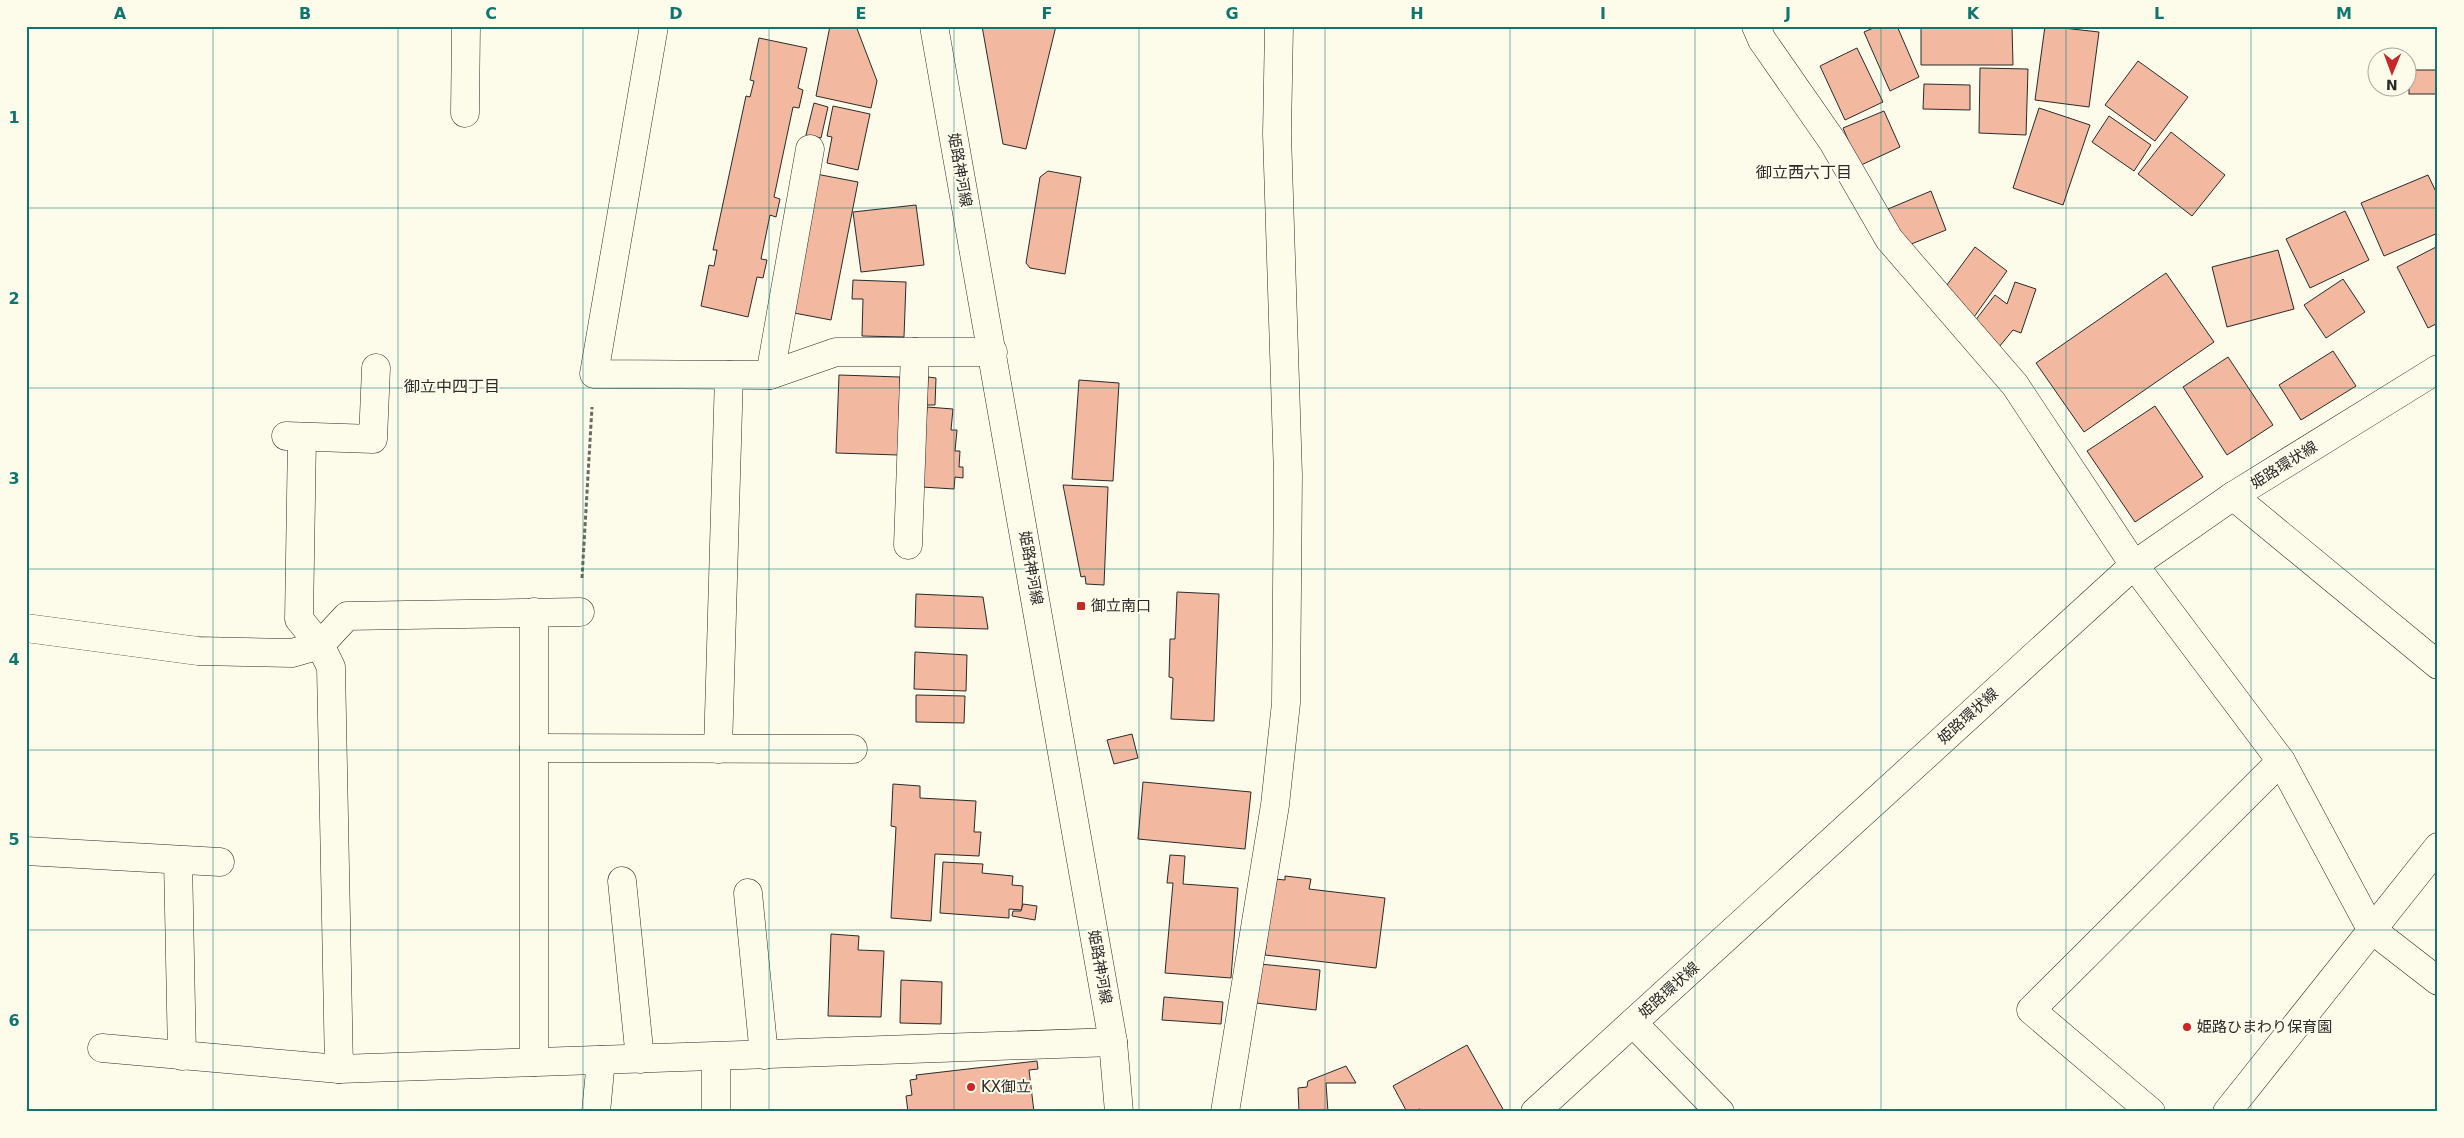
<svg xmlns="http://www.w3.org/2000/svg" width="2464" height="1138" viewBox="0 0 2464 1138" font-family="'DejaVu Sans','Noto Sans JP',sans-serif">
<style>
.building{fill:#f2b8a0;stroke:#2b2b2b}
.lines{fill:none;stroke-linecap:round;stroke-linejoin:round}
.street-casing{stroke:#2b2b2b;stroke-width:29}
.secondary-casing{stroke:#2b2b2b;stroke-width:29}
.primary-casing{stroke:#2b2b2b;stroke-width:29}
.path{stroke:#6a6964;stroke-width:3;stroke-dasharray:4 2.5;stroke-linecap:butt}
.street{stroke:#fdfbea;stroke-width:28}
.secondary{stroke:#fdfbea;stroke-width:28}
.primary{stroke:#fdfbea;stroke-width:28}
.grid{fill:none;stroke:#0f766e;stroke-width:1;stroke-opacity:0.55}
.poi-dot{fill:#c62828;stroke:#fdfbea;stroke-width:2}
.labels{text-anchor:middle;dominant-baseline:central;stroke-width:4;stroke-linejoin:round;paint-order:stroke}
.street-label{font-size:15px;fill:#2b2b2b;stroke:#fdfbea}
.poi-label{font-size:15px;fill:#2b2b2b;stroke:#fdfbea;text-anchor:start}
.neighbourhood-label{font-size:16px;fill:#2b2b2b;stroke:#fdfbea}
.neatline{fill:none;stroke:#0f766e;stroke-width:2}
.grid-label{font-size:16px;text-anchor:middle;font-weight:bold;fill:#0f766e}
</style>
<rect width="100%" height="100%" fill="#fdfbea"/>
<g class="building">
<polygon points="830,26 856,26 877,81 871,108 816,96"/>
<polygon points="982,26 1056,26 1026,149 1003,144"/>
<polygon points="1878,26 1897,26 1919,77 1890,91 1864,32"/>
<polygon points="1921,26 2012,26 2013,65 1921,65"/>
<polygon points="2045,26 2099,32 2089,107 2035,100"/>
<polygon points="759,38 807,48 798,88 803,90 799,108 793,107 774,197 780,199 776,217 770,215 761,259 767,260 763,278 757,277 748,317 701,306 709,265 714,266 717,250 713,250 746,96 750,97 754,81 750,80"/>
<polygon points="1857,48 1883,102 1845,120 1820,66"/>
<polygon points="2138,61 2188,97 2155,141 2105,105"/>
<polygon points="1980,68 2028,69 2026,135 1979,133"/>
<rect x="2409" y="70" width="29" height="24"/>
<polygon points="1924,84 1970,85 1970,110 1923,109"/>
<polygon points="814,103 828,107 821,138 806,135"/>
<polygon points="833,106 870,114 858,170 827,163 832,137 827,136"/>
<polygon points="2039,108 2090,125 2063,205 2013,188"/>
<polygon points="1884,111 1900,147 1859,166 1843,128"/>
<polygon points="2109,116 2151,145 2134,171 2092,142"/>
<polygon points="2171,132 2225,175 2192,216 2138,174"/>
<polygon points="1048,171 1081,177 1065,274 1030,268 1026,263 1040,177"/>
<polygon points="816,174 858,182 831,320 789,312"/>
<polygon points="2428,175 2438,196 2438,233 2384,256 2361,203"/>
<polygon points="1931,191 1946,230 1904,247 1888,209"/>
<polygon points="916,205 924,265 861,272 853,212"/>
<polygon points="2345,211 2369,260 2310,288 2286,239"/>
<polygon points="2438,246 2438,323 2428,328 2397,267"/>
<polygon points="1975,247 2007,271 1974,317 1941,293"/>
<polygon points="2278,250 2294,309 2227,327 2212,267"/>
<polygon points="2166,273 2214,342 2084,432 2036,363"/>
<polygon points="2343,279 2365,312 2326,338 2304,305"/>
<polygon points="853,280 906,282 904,337 862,336 863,299 852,299"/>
<polygon points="2015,282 2036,289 2021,333 2013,330 1999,347 1971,326 1995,295 2007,304"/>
<polygon points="2333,351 2356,386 2301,420 2279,385"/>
<polygon points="2228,357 2273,425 2227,455 2183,387"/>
<polygon points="839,375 900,377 898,455 836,453"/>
<polygon points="928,377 936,378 935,405 927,405"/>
<polygon points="1079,380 1119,383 1113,481 1072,479"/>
<polygon points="2155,406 2203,477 2135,522 2087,451"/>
<polygon points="927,407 953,409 951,430 957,430 955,451 960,451 959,467 963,467 963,478 955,477 954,489 922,487"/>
<polygon points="1063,485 1108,487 1104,585 1086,584 1085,576 1081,577"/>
<polygon points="1177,592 1219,594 1214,721 1171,719 1173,678 1169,677 1170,639 1175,639"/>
<polygon points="916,594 983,597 988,629 915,627"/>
<polygon points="915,652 967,655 966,691 914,689"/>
<polygon points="916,695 965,696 964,723 916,722"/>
<polygon points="1132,734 1138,758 1114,764 1107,740"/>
<polygon points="1143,782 1251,792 1245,849 1138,839"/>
<polygon points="893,784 920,786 920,798 976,801 974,832 981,832 979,856 935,854 931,921 891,918 896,827 891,826"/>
<polygon points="1170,855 1185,856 1183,884 1238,888 1231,978 1165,973 1173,883 1167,883"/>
<polygon points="943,862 983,864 982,873 1013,876 1012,885 1023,886 1022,910 1009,909 1009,918 940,913"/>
<polygon points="1285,876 1311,879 1309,889 1385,898 1376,968 1265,955 1267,939 1262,938 1275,879 1285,880"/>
<polygon points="1023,904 1037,906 1035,920 1012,916 1013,911 1021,911"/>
<polygon points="831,934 859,936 858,950 884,951 881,1017 828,1016"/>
<polygon points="1260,964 1320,970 1316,1010 1256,1003"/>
<polygon points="901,980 942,982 941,1024 900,1023"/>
<polygon points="1164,997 1223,1002 1221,1024 1162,1020"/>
<polygon points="1467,1045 1504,1111 1422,1112 1420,1109 1407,1112 1393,1086"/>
<polygon points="1037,1061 1038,1069 1029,1070 1034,1112 908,1112 906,1096 912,1095 910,1080 917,1079 916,1075"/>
<polygon points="1346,1066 1356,1083 1326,1083 1328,1112 1299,1112 1298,1088 1307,1087 1308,1081"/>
</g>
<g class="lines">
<g class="street-casing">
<g id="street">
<polyline points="654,26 594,374 770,375 836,352 993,352"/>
<polyline points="1756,26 1762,40 1833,142 1889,239 2015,385 2134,565 2281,761 2371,929 2438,981"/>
<polyline points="465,113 466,26"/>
<polyline points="770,375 810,149"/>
<polyline points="286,436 373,439 376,368"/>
<polyline points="302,437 299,619 320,645 347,616 580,612"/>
<polyline points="2233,496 2438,665"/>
<polyline points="908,545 915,352"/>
<polyline points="534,612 534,1062"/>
<polyline points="26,628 198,651 292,653 320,645 331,667 339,1069 1113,1042"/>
<polyline points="534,748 853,749"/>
<polyline points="718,749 729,375"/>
<polyline points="26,851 220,862"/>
<polyline points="178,860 182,1056"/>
<polyline points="622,881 640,1059"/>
<polyline points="748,893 764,1055"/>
<polyline points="1633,1023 1720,1112"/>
<polyline points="102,1048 339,1069"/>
<polyline points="716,1057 716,1112"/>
<polyline points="596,1112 601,1060"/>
<polyline points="1225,1112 1275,805 1286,703 1288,475 1277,134 1279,26"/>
<polyline points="2151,1112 2031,1010 2281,761"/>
<polyline points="2227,1112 2438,847"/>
</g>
</g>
<g class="secondary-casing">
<polyline id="secondary" points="1535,1112 2134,565 2233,496 2438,369"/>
</g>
<g class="primary-casing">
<polyline id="primary" points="934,26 1113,1042 1119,1112"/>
</g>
<polyline class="path" points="582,578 592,407"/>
<use href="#street" class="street"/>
<use href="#secondary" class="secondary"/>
<use href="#primary" class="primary"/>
</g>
<path class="grid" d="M 213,26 L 213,1112M 398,26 L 398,1112M 583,26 L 583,1112M 769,26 L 769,1112M 954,26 L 954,1112M 1139,26 L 1139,1112M 1325,26 L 1325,1112M 1510,26 L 1510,1112M 1695,26 L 1695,1112M 1881,26 L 1881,1112M 2066,26 L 2066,1112M 2251,26 L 2251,1112M 26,208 L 2438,208M 26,388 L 2438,388M 26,569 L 2438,569M 26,750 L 2438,750M 26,930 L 2438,930"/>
<g class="poi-dot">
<rect x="1076" y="601" width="10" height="10" rx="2.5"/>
<circle cx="2187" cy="1027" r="5"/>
<circle cx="971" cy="1087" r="5"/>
</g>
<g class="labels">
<g class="street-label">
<text transform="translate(960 170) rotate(80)">姫路神河線</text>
<text transform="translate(2284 465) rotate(-32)">姫路環状線</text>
<text transform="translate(1031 568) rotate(80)">姫路神河線</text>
<text transform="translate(1968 716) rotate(-42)">姫路環状線</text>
<text transform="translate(1100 967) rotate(80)">姫路神河線</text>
<text transform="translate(1669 990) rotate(-42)">姫路環状線</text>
</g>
<g class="poi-label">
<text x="1091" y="606">御立南口</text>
<text x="2197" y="1027">姫路ひまわり保育園</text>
<text x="981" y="1087">KX御立</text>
</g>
<g class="neighbourhood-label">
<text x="1804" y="172">御立西六丁目</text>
<text x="452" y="386">御立中四丁目</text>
</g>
</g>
<rect width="2464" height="1138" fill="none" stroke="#fdfbea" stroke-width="55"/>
<g transform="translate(2392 72) rotate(181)"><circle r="24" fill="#fdfbea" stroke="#a9a89e"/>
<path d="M0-4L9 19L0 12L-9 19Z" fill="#c62828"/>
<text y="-8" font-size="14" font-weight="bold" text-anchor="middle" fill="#2b2b2b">N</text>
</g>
<rect x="28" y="28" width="2408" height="1082" class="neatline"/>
<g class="grid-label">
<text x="120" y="19">A</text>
<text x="305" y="19">B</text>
<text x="491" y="19">C</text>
<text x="676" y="19">D</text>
<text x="861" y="19">E</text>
<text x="1047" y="19">F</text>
<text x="1232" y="19">G</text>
<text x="1417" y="19">H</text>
<text x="1603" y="19">I</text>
<text x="1788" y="19">J</text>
<text x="1973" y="19">K</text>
<text x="2159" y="19">L</text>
<text x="2344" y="19">M</text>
<text x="14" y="123">1</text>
<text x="14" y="304">2</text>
<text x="14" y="484">3</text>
<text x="14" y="665">4</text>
<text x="14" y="845">5</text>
<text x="14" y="1026">6</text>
</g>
</svg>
